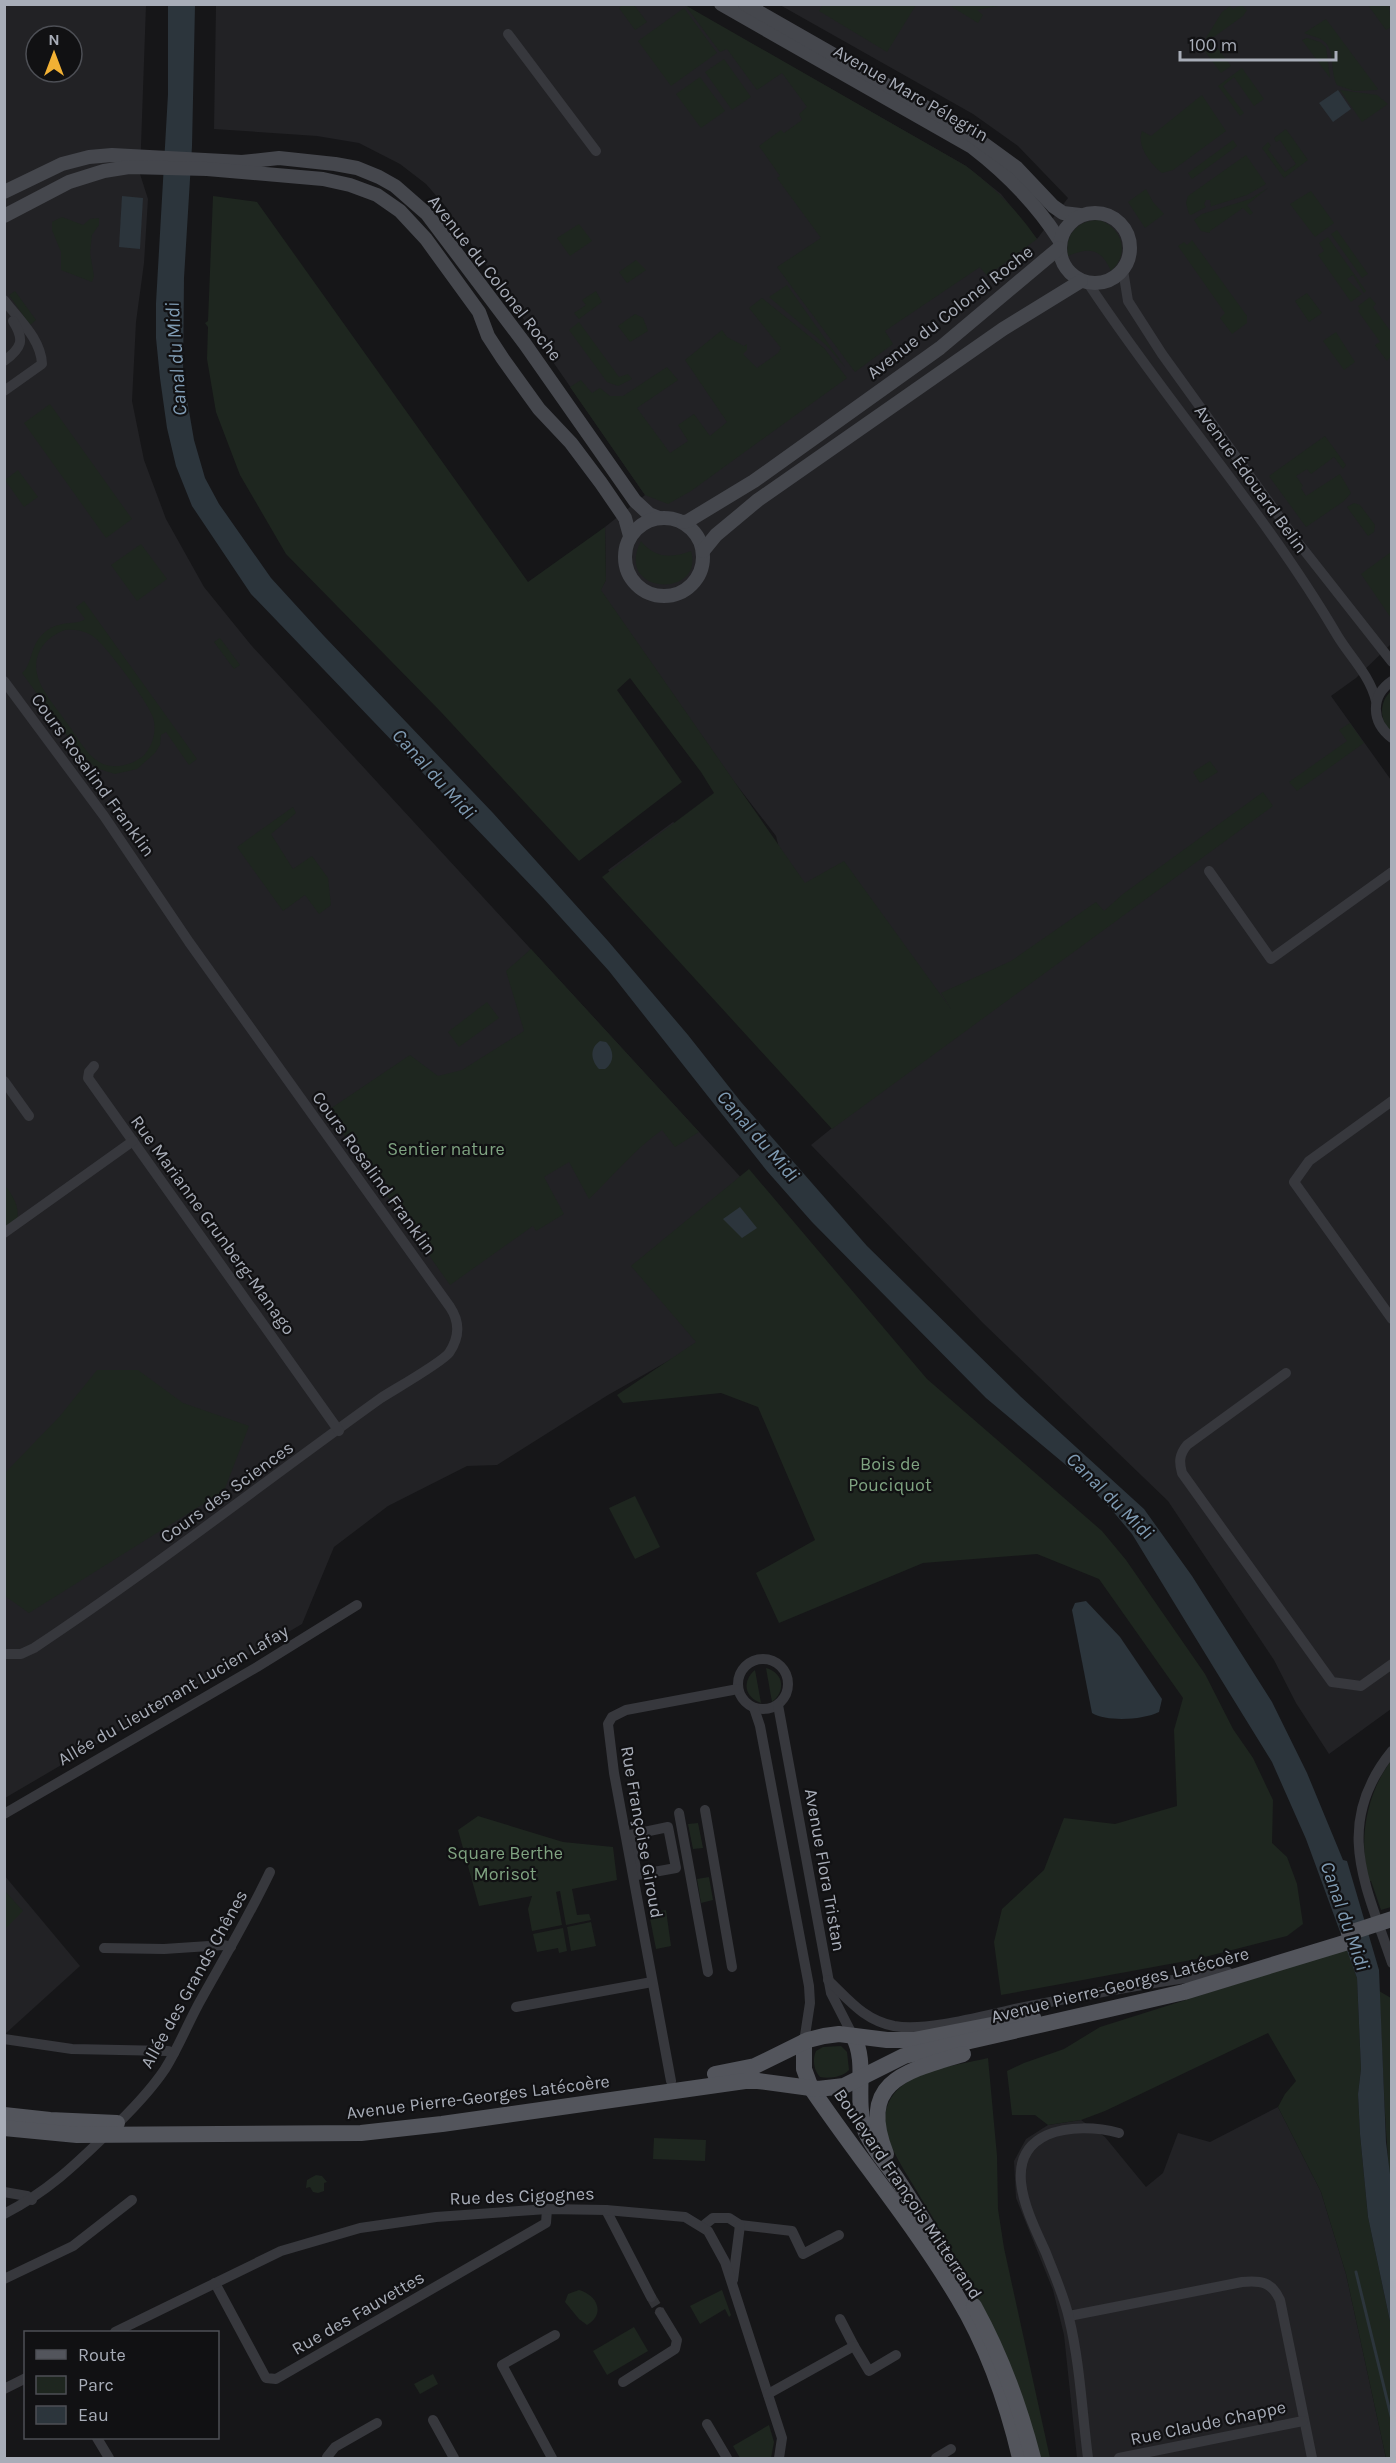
<svg xmlns="http://www.w3.org/2000/svg" width="1396" height="2463" viewBox="0 0 1396 2463" font-family="Karla,sans-serif">
<style>
.built{fill:#222225;fill-rule:evenodd}
.green{fill:#1e261f;fill-rule:evenodd}
.water{fill:#2c353c}
.lines{fill:none;stroke-linecap:round;stroke-linejoin:round}
.stream{stroke:#2c353c;stroke-width:3}
.street-tunnel{stroke:#333438;stroke-width:10;stroke-dasharray:10 5;stroke-linecap:butt}
.street{stroke:#37383d;stroke-width:10}
.secondary{stroke:#45474d;stroke-width:14}
.primary{stroke:#53555c;stroke-width:16}
.primary-bridge{stroke:#53555c;stroke-width:16}
.labels{text-anchor:middle;dominant-baseline:central;stroke-width:4.5;stroke-linejoin:round;paint-order:stroke}
.street-label{font-size:18px;fill:#a8adb8;stroke:#111113}
.park-label{font-size:18px;fill:#7fa381;stroke:#111113}
.water-label{font-size:20px;font-style:italic;fill:#7f9bb3;stroke:#111113}
</style>
<rect width="100%" height="100%" fill="#161618"/>
<g class="built">
<path d="M 4,5 L 146,5 L 140,174 L 148,199 L 144,263 L 136,322 L 132,401 L 144,460 L 166,519 L 204,587 L 251,645 L 827,1271 L 608,1395 L 497,1465 L 467,1466 L 388,1506 L 334,1547 L 302,1624 L 5,1798 ZM 36,36 L 72,36 L 72,72 L 36,72 Z"/>
<polygon points="216,5 684,5 966,166 1001,194 1037,239 1068,198 1018,146 973,114 780,5 1391,5 1391,646 1390,645 1356,678 1331,696 1391,780 1391,1709 1329,1754 1296,1703 1274,1660 1168,1501 983,1323 811,1145 832,1128 608,870 673,822 791,898 776,836 732,779 600,590 606,580 605,527 645,495 446,207 426,184 400,164 359,143 317,136 214,129"/>
<polygon points="4,1875 80,1966 5,2034 4,2034"/>
<polygon points="1278,2107 1321,2192 1346,2274 1386,2458 1077,2458 1064,2335 1053,2290 1016,2198 1014,2161 1026,2139 1048,2125 1081,2120 1105,2137 1146,2187 1163,2173 1178,2133 1210,2142"/>
</g>
<g class="green">
<polygon points="823,4 916,4 916,5 887,52 819,11"/>
<polygon points="623,5 634,5 647,22 635,30 619,8"/>
<path d="M 685,5 L 966,166 C 994,187 1017,210 1037,239 L 987,276 L 980,267 L 885,331 L 893,344 L 855,372 L 777,267 L 821,238 L 777,178 L 780,176 L 759,146 L 781,130 L 784,133 L 802,120 L 799,114 L 807,107 L 782,73 L 757,90 L 727,49 L 720,52 Z"/>
<polygon points="949,5 949,4 1003,5 977,10 983,15 978,23"/>
<polygon points="1241,5 1247,10 1243,16 1211,39 1231,66 1221,73 1201,46 1222,12 1230,6 1233,9"/>
<polygon points="1368,5 1389,5 1391,27 1386,30"/>
<polygon points="684,8 717,53 671,86 638,41"/>
<path d="M 1326,19 L 1378,89 L 1377,90 L 1354,91 L 1337,85 C 1330,72 1335,54 1326,43 C 1320,37 1311,36 1304,33 Z"/>
<polygon points="1307,38 1320,42 1326,47 1330,78 1302,40"/>
<polygon points="724,59 751,97 732,110 705,72"/>
<polygon points="1242,68 1264,99 1254,106 1234,77 1223,86 1244,113 1240,116 1218,86"/>
<polygon points="700,77 725,111 701,128 676,94"/>
<polygon points="1340,90 1377,95 1388,104 1362,122"/>
<path d="M 1202,95 L 1226,131 L 1173,170 L 1162,173 C 1151,165 1136,145 1142,131 L 1151,136 Z"/>
<polygon points="1286,129 1308,160 1284,178 1262,148 1268,142 1271,146 1268,149 1285,172 1296,164 1280,140 1276,142 1274,138"/>
<polygon points="1233,140 1237,146 1192,179 1188,173"/>
<polygon points="1246,155 1266,184 1247,195 1212,206 1211,207 1210,200 1206,200 1204,204 1206,207 1191,215 1189,214 1186,203 1188,196"/>
<polygon points="1268,188 1247,205 1253,213 1250,215 1243,208 1210,231 1210,233 1201,231 1194,220 1202,214 1250,199"/>
<polygon points="1146,189 1153,202 1164,214 1145,228 1128,202"/>
<polygon points="1311,191 1334,223 1315,237 1290,204"/>
<polygon points="213,196 257,202 528,582 605,527 606,580 601,590 805,883 844,861 951,1009 941,993 1011,961 1096,902 1104,911 1123,894 1263,792 1273,806 832,1129 602,877 714,793 701,772 630,678 617,690 682,782 579,861 441,712 286,554 240,475 216,412 207,359 208,327 205,323 208,321"/>
<polygon points="62,217 83,225 90,219 99,218 99,225 92,235 90,253 94,276 92,282 61,270 61,252 52,230 52,222"/>
<path d="M 1099,220 C 1123,228 1130,254 1111,271 C 1101,248 1089,247 1068,256 C 1064,235 1078,220 1099,220 Z"/>
<polygon points="579,224 592,241 570,256 557,238"/>
<polygon points="1337,230 1368,274 1362,278 1331,234"/>
<polygon points="1328,237 1366,291 1364,293 1353,275 1347,279 1362,294 1351,302 1318,255 1324,251 1319,243"/>
<polygon points="1192,240 1247,316 1247,323 1232,334 1220,318 1225,313 1178,246 1184,242 1187,245"/>
<polygon points="636,260 646,270 627,283 619,272"/>
<polygon points="787,285 845,367 826,345 769,297"/>
<polygon points="15,291 36,320 30,325 9,295"/>
<polygon points="596,291 602,302 579,319 574,313 586,305 582,300"/>
<polygon points="1307,293 1322,313 1309,322 1295,301"/>
<polygon points="1370,297 1376,304 1373,307 1391,332 1391,356 1387,361 1375,345 1380,342 1358,311 1360,309 1358,306"/>
<polygon points="762,298 824,348 847,378 691,491 668,504 645,495 570,387 581,380 592,393 600,388 610,396 623,396 667,367 678,380 637,408 670,453 688,441 678,425 694,414 710,436 727,422 685,360 722,330 727,337 744,346 747,344 747,350 743,354 757,368 778,353 781,348 749,308"/>
<polygon points="635,314 643,318 648,331 630,342 618,326"/>
<polygon points="579,322 619,377 628,374 632,379 618,386 607,382 569,330"/>
<polygon points="1336,332 1355,362 1344,370 1323,341"/>
<polygon points="50,404 132,519 106,538 24,423"/>
<polygon points="1325,436 1346,465 1343,469 1334,457 1311,474 1307,469 1296,476 1303,486 1301,488 1306,496 1340,474 1351,493 1344,501 1306,527 1269,476"/>
<polygon points="18,470 38,497 24,507 5,480"/>
<polygon points="1354,503 1360,505 1375,525 1374,532 1368,536 1347,507"/>
<path d="M 641,541 C 655,559 672,558 691,551 C 705,599 613,595 641,541 Z"/>
<polygon points="141,544 167,579 137,601 111,565"/>
<polygon points="1391,552 1391,618 1361,574"/>
<path d="M 84,601 L 197,759 L 189,765 L 166,732 L 161,735 L 160,745 L 155,753 L 137,769 L 115,774 L 96,768 L 79,752 L 22,673 C 33,665 29,645 45,632 C 61,619 76,626 85,619 L 76,607 ZM 65,630 C 74,629 83,630 91,635 C 104,642 147,701 152,715 C 158,728 153,748 142,757 C 131,765 116,769 103,764 C 87,757 77,736 67,723 C 53,702 26,677 40,650 C 46,640 54,634 65,630 Z"/>
<polygon points="220,638 240,665 234,669 214,642"/>
<path d="M 1391,691 L 1391,732 C 1379,720 1379,702 1391,691 Z"/>
<polygon points="1350,723 1364,743 1297,791 1289,782 1347,741 1339,730"/>
<polygon points="1210,761 1218,772 1200,783 1193,772"/>
<polygon points="293,807 296,813 271,834 293,869 312,856 328,878 331,905 319,914 305,895 283,911 237,847"/>
<path d="M 531,949 L 699,1132 L 675,1147 L 662,1130 C 635,1149 613,1176 589,1199 L 569,1162 L 544,1177 L 564,1214 L 536,1231 L 533,1226 L 450,1285 L 327,1111 L 410,1055 L 438,1076 L 462,1070 L 524,1031 L 506,971 Z"/>
<polygon points="487,1002 499,1018 459,1047 448,1032"/>
<polygon points="749,1169 927,1379 1102,1531 1126,1560 1205,1674 1233,1729 1253,1758 1273,1800 1272,1843 1287,1857 1297,1884 1303,1924 1287,1936 1197,1959 1001,1995 994,1942 1002,1909 1044,1870 1064,1818 1115,1824 1177,1806 1174,1730 1183,1698 1099,1579 1037,1554 923,1563 779,1623 756,1573 815,1540 758,1407 721,1393 623,1403 617,1395 696,1342 631,1266"/>
<path d="M 4,1184 C 13,1196 20,1206 17,1222 L 4,1230 Z"/>
<polygon points="97,1370 138,1370 183,1403 249,1426 224,1491 29,1613 5,1596 5,1473 60,1416"/>
<polygon points="635,1496 660,1547 635,1559 609,1508"/>
<path d="M 766,1668 C 784,1673 786,1691 772,1702 Z"/>
<path d="M 755,1670 L 761,1703 C 744,1697 742,1681 755,1670 Z"/>
<path d="M 1391,1761 L 1391,1907 L 1381,1910 L 1371,1881 L 1369,1881 C 1358,1841 1366,1794 1391,1761 Z"/>
<polygon points="478,1816 563,1842 613,1847 617,1880 572,1889 577,1915 589,1914 591,1920 566,1925 560,1891 556,1892 562,1925 532,1931 528,1909 532,1896 479,1906 458,1830"/>
<polygon points="698,1823 703,1848 693,1849 688,1824"/>
<polygon points="709,1877 713,1900 701,1903 697,1879"/>
<polygon points="5,1891 23,1911 5,1929"/>
<polygon points="666,1910 671,1946 656,1949 649,1913"/>
<polygon points="591,1922 596,1946 571,1951 567,1927"/>
<polygon points="563,1928 567,1951 559,1953 558,1948 537,1952 533,1934"/>
<polygon points="1347,1949 1357,1978 1361,2069 1358,2094 1360,2134 1368,2217 1391,2326 1391,2458 1386,2458 1346,2274 1321,2192 1278,2107 1285,2094 1296,2081 1268,2033 1105,2111 1081,2120 1048,2125 1035,2115 1012,2115 1007,2071 1024,2063 1064,2049 1100,2027"/>
<path d="M 1379,1991 L 1391,1998 L 1391,2190 C 1384,2124 1383,2057 1379,1991 Z"/>
<path d="M 841,2046 L 847,2052 L 849,2070 C 843,2077 829,2079 820,2077 C 814,2071 812,2059 816,2051 L 823,2047 Z"/>
<path d="M 988,2058 L 997,2156 L 998,2209 L 1004,2248 L 1050,2458 L 1041,2458 C 1020,2407 1001,2353 978,2302 C 958,2258 932,2216 907,2175 C 895,2154 878,2128 888,2104 C 903,2069 956,2066 988,2058 Z"/>
<polygon points="654,2138 706,2140 705,2161 653,2159"/>
<polygon points="316,2175 322,2176 327,2182 324,2183 324,2191 318,2193 313,2192 310,2187 306,2188 307,2180"/>
<path d="M 579,2290 C 597,2295 606,2314 587,2325 L 579,2319 L 565,2302 L 568,2294 Z"/>
<polygon points="722,2290 731,2315 729,2317 725,2309 700,2324 690,2306"/>
<polygon points="634,2327 648,2351 607,2375 593,2351"/>
<polygon points="433,2374 438,2384 420,2394 414,2384"/>
<polygon points="769,2425 774,2442 771,2458 740,2458 733,2446"/>
</g>
<g class="water">
<polygon points="168,5 195,5 192,146 184,278 183,376 194,440 205,478 219,504 271,578 324,636 493,813 608,941 688,1035 741,1102 867,1246 1020,1396 1144,1509 1192,1576 1272,1702 1307,1773 1343,1860 1347,1861 1379,1970 1386,2142 1392,2190 1391,2326 1368,2217 1360,2134 1358,2094 1361,2069 1357,1978 1306,1839 1272,1762 1214,1668 1132,1534 1111,1509 1079,1476 986,1398 812,1222 767,1171 609,971 543,898 251,594 192,506 176,466 167,428 160,378 156,338 156,303 168,94"/>
<polygon points="1338,90 1351,109 1333,122 1319,103"/>
<polygon points="122,196 143,198 140,249 119,247"/>
<path d="M 600,1041 L 606,1042 C 614,1050 615,1062 605,1069 L 599,1069 C 591,1061 589,1048 600,1041 Z"/>
<polygon points="740,1207 757,1228 742,1238 723,1219"/>
<path d="M 1086,1601 L 1120,1637 L 1162,1699 L 1159,1712 C 1143,1720 1107,1722 1092,1713 L 1072,1610 L 1075,1603 Z"/>
</g>
<g class="lines">
<polyline class="stream" points="1356,2272 1392,2420"/>
<polyline class="street-tunnel" points="651,2297 660,2312"/>
<g class="street">
<polyline points="508,34 596,151"/>
<polyline points="1123,270 1128,301 1162,354 1296,540 1392,662"/>
<path d="M 1088,283 C 1167,403 1264,511 1337,635 C 1350,657 1370,675 1376,701"/>
<path d="M 4,300 C 19,320 41,339 42,364 L 4,391"/>
<path d="M 4,361 C 22,348 25,340 13,321"/>
<path d="M 4,681 L 104,816 L 189,942 L 450,1307 C 460,1322 460,1337 449,1353 C 441,1363 395,1389 381,1398 C 265,1481 153,1569 34,1648 L 21,1654 L 4,1654"/>
<path d="M 1392,681 C 1370,696 1371,722 1392,738"/>
<polyline points="1209,871 1271,959 1392,872"/>
<polyline points="94,1066 89,1072 88,1078 339,1431"/>
<polyline points="4,1081 29,1116"/>
<polyline points="1392,1101 1309,1161 1294,1182 1392,1319"/>
<polyline points="4,1233 133,1141"/>
<path d="M 1286,1373 L 1187,1445 C 1179,1455 1179,1462 1182,1473 L 1332,1682 L 1361,1686 L 1392,1664"/>
<circle cx="763" cy="1684" r="25"/>
<polyline points="778,1705 831,1993 853,2036"/>
<polyline points="754,1708 760,1726 809,1986 810,2003 804,2042"/>
<path d="M 1392,1751 C 1332,1825 1366,1885 1392,1963"/>
<polyline points="705,1810 732,1967"/>
<polyline points="679,1813 708,1972"/>
<polyline points="4,1814 257,1667 357,1605"/>
<polygon points="668,1827 676,1868 637,1875 630,1835"/>
<polyline points="104,1948 164,1949 224,1945 231,1947"/>
<path d="M 828,1980 C 849,2000 864,2020 894,2026 C 928,2032 986,2015 1020,2008 C 1089,1994 1158,1981 1228,1972"/>
<polyline points="516,2007 652,1982"/>
<polyline points="4,2039 72,2049 168,2051 174,2053"/>
<polyline points="671,2081 614,1773 608,1724 612,1717 626,1710 738,1689"/>
<polyline points="4,2192 27,2196 32,2200"/>
<polyline points="606,2210 651,2297"/>
<path d="M 4,2214 C 47,2192 74,2166 108,2133 C 129,2113 149,2093 165,2069 C 180,2045 189,2020 203,1996 C 226,1955 250,1914 270,1872"/>
<polyline points="703,2226 713,2218 729,2218 740,2225 792,2231 803,2254 839,2235"/>
<polyline points="4,2279 73,2246 132,2200"/>
<polyline points="733,2280 740,2225"/>
<polyline points="215,2283 266,2378 276,2379 546,2223 547,2209"/>
<path d="M 1069,2316 L 1242,2282 C 1261,2280 1272,2282 1280,2300 L 1312,2458"/>
<polyline points="840,2319 854,2346"/>
<polyline points="115,2332 281,2251 360,2228 436,2217 547,2209 606,2210 685,2217 708,2231 725,2262 782,2438 779,2458"/>
<polyline points="623,2382 675,2349 677,2340 660,2312"/>
<polyline points="4,2389 26,2378"/>
<polyline points="768,2394 854,2346 869,2371 896,2355"/>
<polyline points="433,2420 454,2458"/>
<polyline points="707,2424 727,2458"/>
<polyline points="97,2438 109,2458"/>
<polyline points="327,2457 335,2447 377,2423"/>
<polyline points="552,2458 502,2365 555,2335"/>
<polyline points="936,2458 951,2449"/>
<path d="M 1088,2458 C 1082,2412 1080,2363 1069,2318 C 1064,2296 1054,2274 1046,2253 C 1031,2219 997,2158 1047,2135 C 1068,2126 1097,2127 1119,2133"/>
<polyline points="1119,2458 1303,2421"/>
</g>
<g class="secondary">
<path d="M 721,4 L 972,147 C 1007,174 1036,203 1060,241"/>
<polyline points="745,4 962,128 1017,168 1053,206 1063,213 1080,215"/>
<polyline points="4,192 62,164 89,157 112,155 242,162 279,158 335,164 357,168 379,177 395,186 427,214 525,344 635,501 649,514 659,518"/>
<circle cx="1095" cy="248" r="35"/>
<polyline points="4,216 69,182 104,171 129,167 207,169 323,179 350,185 377,195 400,211 426,239 479,312 488,336 503,359 539,409 571,443 601,483 625,518 630,536"/>
<circle cx="664" cy="557" r="39"/>
<polyline points="683,522 688,521 754,481 940,348 1059,248"/>
<polyline points="703,551 716,535 758,500 1003,329 1081,281"/>
</g>
<g class="primary">
<path d="M 853,2036 C 868,2062 854,2099 865,2130 C 872,2148 884,2160 895,2176 C 918,2210 938,2246 960,2281"/>
<path d="M 804,2042 L 804,2069 L 811,2088 C 859,2159 914,2224 958,2298 C 987,2346 1007,2403 1020,2458"/>
<polyline points="715,2074 755,2066 808,2040 824,2036 839,2034 887,2040 914,2040 1033,2017"/>
<polyline points="4,2115 50,2120 117,2123"/>
<polyline points="4,2128 77,2135 361,2133 442,2124 745,2081 758,2081 818,2089 844,2086 904,2056 1184,1992 1351,1941"/>
<path d="M 886,2154 C 857,2081 906,2071 963,2054"/>
<path d="M 974,2306 C 1001,2355 1019,2404 1033,2458"/>
</g>
<polyline class="primary-bridge" points="1349,1933 1392,1919"/>
</g>
<g class="labels">
<g class="street-label">
<text transform="translate(911 93) rotate(30)">Avenue Marc Pélegrin</text>
<text transform="translate(495 278) rotate(52)">Avenue du Colonel Roche</text>
<text transform="translate(950 312) rotate(-38)">Avenue du Colonel Roche</text>
<text transform="translate(1251 479) rotate(54)">Avenue Édouard Belin</text>
<text transform="translate(93 775) rotate(54)">Cours Rosalind Franklin</text>
<text transform="translate(374 1173) rotate(54)">Cours Rosalind Franklin</text>
<text transform="translate(213 1225) rotate(54)">Rue Marianne Grunberg-Manago</text>
<text transform="translate(227 1492) rotate(-36)">Cours des Sciences</text>
<text transform="translate(173 1695) rotate(-30)">Allée du Lieutenant Lucien Lafay</text>
<text transform="translate(642 1832) rotate(80)">Rue Françoise Giroud</text>
<text transform="translate(825 1870) rotate(80)">Avenue Flora Tristan</text>
<text transform="translate(194 1979) rotate(-61)">Allée des Grands Chênes</text>
<text transform="translate(1120 1985) rotate(-14)">Avenue Pierre-Georges Latécoère</text>
<text transform="translate(478 2097) rotate(-7)">Avenue Pierre-Georges Latécoère</text>
<text transform="translate(908 2194) rotate(56)">Boulevard François Mitterrand</text>
<text transform="translate(522 2196) rotate(-2)">Rue des Cigognes</text>
<text transform="translate(358 2313) rotate(-30)">Rue des Fauvettes</text>
<text transform="translate(1208 2423) rotate(-12)">Rue Claude Chappe</text>
</g>
<g class="park-label">
<text x="446" y="1149">Sentier nature</text>
<text x="890" y="1464">Bois de<tspan x="890" dy="21">Pouciquot</tspan></text>
<text x="505" y="1853">Square Berthe<tspan x="505" dy="21">Morisot</tspan></text>
</g>
<g class="water-label">
<text transform="translate(176 359) rotate(-94)">Canal du Midi</text>
<text transform="translate(434 774) rotate(48)">Canal du Midi</text>
<text transform="translate(758 1136) rotate(49)">Canal du Midi</text>
<text transform="translate(1110 1496) rotate(45)">Canal du Midi</text>
<text transform="translate(1345 1916) rotate(71)">Canal du Midi</text>
</g>
</g>
<rect width="1396" height="2463" fill="none" stroke="#a8adb8" stroke-width="12"/>
<rect x="24" y="2331" width="195" height="108" fill="#111113" stroke="#4d4f55" stroke-width="1.5"/>
<rect x="36" y="2350" width="30" height="9" fill="#53555c" stroke="#4d4f55" stroke-width="1.5"/>
<text x="78" y="2361" font-size="18" fill="#a8adb8">Route</text>
<rect x="36" y="2376" width="30" height="18" fill="#1e261f" stroke="#4d4f55" stroke-width="1.5"/>
<text x="78" y="2391" font-size="18" fill="#a8adb8">Parc</text>
<rect x="36" y="2406" width="30" height="18" fill="#2c353c" stroke="#4d4f55" stroke-width="1.5"/>
<text x="78" y="2421" font-size="18" fill="#a8adb8">Eau</text>
<g transform="translate(54 54)"><circle r="28" fill="#111113" stroke="#4d4f55" stroke-width="1.5"/>
<path d="M0-4.5L10 22L0 15L-10 22Z" fill="#f2b134"/>
<text y="-9" font-size="16" font-weight="bold" text-anchor="middle" fill="#a8adb8">N</text>
</g>
<path d="M1180 51v9h156v-9" fill="none" stroke="#a8adb8" stroke-width="3"/>
<text x="1189" y="51" font-size="18" fill="#a8adb8" stroke="#111113" stroke-width="4.5" paint-order="stroke">100 m</text>
</svg>
